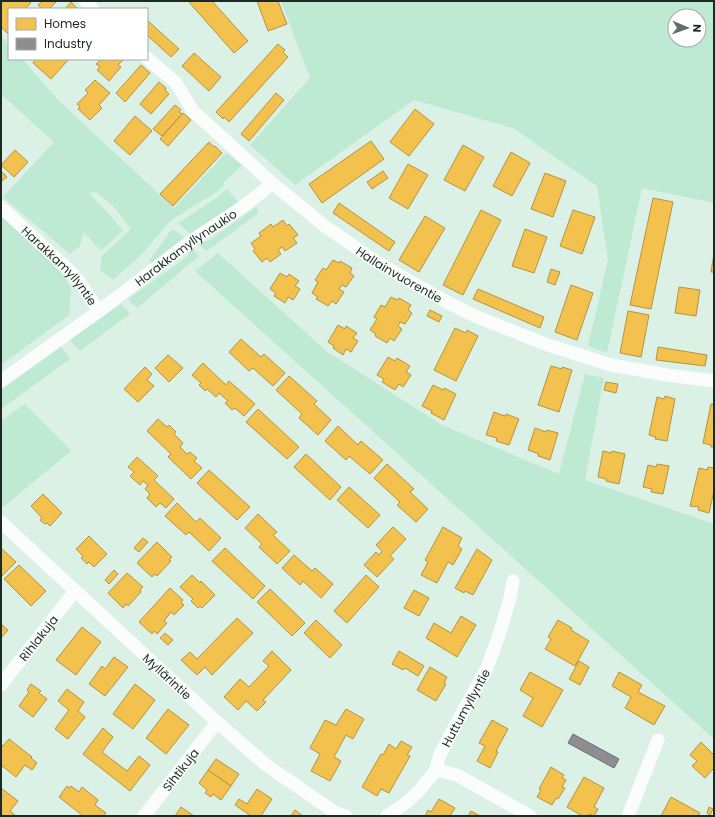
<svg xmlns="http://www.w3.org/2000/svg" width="715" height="817" viewBox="0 0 715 817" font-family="Poppins,sans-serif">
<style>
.green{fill:#bee9d2;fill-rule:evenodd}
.homes{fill:#f2c14e;stroke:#b29441}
.industry{fill:#8d8d92;stroke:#6b6f71}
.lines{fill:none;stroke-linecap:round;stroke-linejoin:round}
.minor{stroke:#fafdfb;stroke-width:13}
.labels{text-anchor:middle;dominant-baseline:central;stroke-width:4;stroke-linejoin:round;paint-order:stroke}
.street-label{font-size:12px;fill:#1c2a23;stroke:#fff}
</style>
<rect width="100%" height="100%" fill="#dcf1e5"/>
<g class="green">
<path d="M 281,1 L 714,1 L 714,203 L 642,188 L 607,353 L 588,346 L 608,260 L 597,186 L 513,128 L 414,100 L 295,185 L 250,145 L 310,78 ZM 675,16 L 699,16 L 699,40 L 675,40 Z"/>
<polygon points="1,36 9,45 9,59 22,59 60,102 174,208 226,153 242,165 223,183 224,185 215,193 171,220 142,254 113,280 100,270 102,256 131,229 112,205 96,192 89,193 123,230 101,251 84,232 80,246 70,254 3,197 54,142 1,94"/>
<polygon points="227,189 239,203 193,236 178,223 215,199"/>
<polygon points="256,207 258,210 257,214 207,251 203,249 199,244 211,239"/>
<polygon points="1,215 60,271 71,288 69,315 1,365"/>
<polygon points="171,230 175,230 187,240 153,264 149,261"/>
<polygon points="192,248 199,256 137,308 128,299 180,262 187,256"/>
<polygon points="218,253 326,351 442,425 559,474 585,374 604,378 585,480 714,524 714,739 195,271"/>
<polygon points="121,304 130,314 80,351 70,340"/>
<polygon points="61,347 70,359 1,409 1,390"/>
<polygon points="25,404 71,451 3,507 1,505 1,421"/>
</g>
<g class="homes">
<polygon points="1,1 29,1 31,3 25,9 9,9 9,31 7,33 1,27"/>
<polygon points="42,1 57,1 49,9 42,9 38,5"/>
<polygon points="188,1 212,1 248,41 234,53"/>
<polygon points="257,1 278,1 287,24 268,31"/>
<polygon points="71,2 78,9 65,9"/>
<polygon points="147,20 179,49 171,57 147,35"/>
<polygon points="278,44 285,50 283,52 288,57 229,122 224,117 223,119 216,112"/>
<polygon points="194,53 221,77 209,91 182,66"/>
<polygon points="36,59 69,59 51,79 33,63"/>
<polygon points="101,59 124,59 118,65 121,67 109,81 97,70 100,67 96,64"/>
<polygon points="141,65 150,73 125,102 116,93"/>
<polygon points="95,80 110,93 99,105 102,108 90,120 78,109 80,107 77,104 88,93 85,90"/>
<polygon points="159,82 166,88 165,90 169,94 151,114 140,104"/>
<polygon points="276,93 284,100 249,141 241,134"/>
<polygon points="175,105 181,110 179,112 182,114 162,136 153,129"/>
<polygon points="415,109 434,124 409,156 390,142"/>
<polygon points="183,113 191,120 168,146 160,139"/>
<polygon points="135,116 152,131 130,155 114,141"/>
<polygon points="371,141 384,159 322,203 309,184"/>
<polygon points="209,142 214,147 215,146 222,153 173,206 160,194"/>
<polygon points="463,145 484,157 465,191 444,180"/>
<polygon points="15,150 28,162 14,177 1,165"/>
<polygon points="511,152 530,163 512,196 493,186"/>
<polygon points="408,164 428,175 408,209 389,198"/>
<polygon points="1,171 7,177 2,181 1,180"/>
<polygon points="383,171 388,178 372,189 367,182"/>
<polygon points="545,173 566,181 553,217 531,209"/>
<polygon points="653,198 673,202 651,309 630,305"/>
<polygon points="339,203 395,242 389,251 333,213"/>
<polygon points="481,210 501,220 463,295 443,285"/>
<polygon points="573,210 595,217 582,254 560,246"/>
<polygon points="425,216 445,228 419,272 399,260"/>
<polygon points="283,220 287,226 289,224 298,235 293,238 297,243 285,251 282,247 278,250 281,254 270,262 267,258 262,262 253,251 255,249 251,243 261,236 259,233 271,224 273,227"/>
<polygon points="525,229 547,237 534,273 512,266"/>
<polygon points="714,253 714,272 711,272"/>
<polygon points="333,260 339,263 340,261 352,268 350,273 354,276 346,287 342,285 339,289 344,292 336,304 332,301 328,306 316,299 318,297 312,293 318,282 315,280 323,268 326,270"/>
<polygon points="551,269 560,272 555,285 547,282"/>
<polygon points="280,273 287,277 289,274 299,281 295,286 300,289 293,300 288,297 285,303 274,296 276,293 270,289"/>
<polygon points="571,285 593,293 577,340 555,332"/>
<polygon points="679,287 700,290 696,316 675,313"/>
<polygon points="478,289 544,317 540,328 473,299"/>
<polygon points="391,297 397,300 399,298 411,305 408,310 412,313 405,324 400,322 398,326 402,329 394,341 390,338 387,343 375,336 376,334 370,330 377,319 374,317 381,305 385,307"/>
<polygon points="430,310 442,316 439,322 427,316"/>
<polygon points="628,311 649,315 641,357 620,353"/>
<polygon points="338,325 345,329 346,326 357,333 353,338 358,341 351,352 346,349 343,355 333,348 334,346 328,342"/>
<polygon points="455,328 466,333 467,330 478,336 456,381 434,370"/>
<polygon points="241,339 261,357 264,354 285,373 273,386 253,368 249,371 229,352"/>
<polygon points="658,347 707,355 705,366 656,360"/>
<polygon points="168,355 183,368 169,382 155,368"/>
<polygon points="388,357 395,361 397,358 410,366 406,372 411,375 403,387 399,384 395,390 382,382 384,379 377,375"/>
<polygon points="203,363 226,385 229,381 255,404 244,416 235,408 232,410 225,403 228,401 219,393 216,397 207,389 205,391 199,385 201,383 192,375"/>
<polygon points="551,366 562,369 562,367 572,370 559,412 538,405"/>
<polygon points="145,367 152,374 147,380 154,386 138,402 124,389"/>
<polygon points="289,376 317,401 314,404 331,420 318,435 299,418 302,414 276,390"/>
<polygon points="606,382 618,384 616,393 604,390"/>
<polygon points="433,385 443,390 444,388 456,394 444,420 431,413 432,411 422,406"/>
<polygon points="665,396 675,399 667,441 655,439 656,437 649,435 657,397 664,399"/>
<polygon points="711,404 714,404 714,447 711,447 711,445 703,443"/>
<polygon points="258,409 299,447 287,459 246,422"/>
<polygon points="494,412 505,416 506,414 519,419 509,445 496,441 497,438 486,435"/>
<polygon points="158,419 167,427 169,425 176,432 174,434 183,443 180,447 187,454 190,452 197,458 194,461 202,468 191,479 168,457 171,454 147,431"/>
<polygon points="338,426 358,445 361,441 383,460 370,474 349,456 346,460 325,441"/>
<polygon points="535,428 546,432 547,430 558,433 550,460 538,456 539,454 528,450"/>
<polygon points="603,451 611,453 612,451 625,454 619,484 606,481 606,479 598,477"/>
<polygon points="306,454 341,487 330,500 294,467"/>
<polygon points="137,457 158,476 154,480 174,499 166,508 160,503 156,507 147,498 150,494 145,489 148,485 143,481 140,485 130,476 134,472 128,467"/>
<polygon points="387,464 414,489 410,492 428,509 416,522 397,505 400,502 374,478"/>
<polygon points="657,464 669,466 663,494 651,492 652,489 643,487 648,465 656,467"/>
<polygon points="708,467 714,468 714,491 709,513 698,510 699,507 690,506 699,468 707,470"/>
<polygon points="209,470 250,507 237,520 197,483"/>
<polygon points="349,487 380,515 368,528 337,500"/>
<polygon points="43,494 62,513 50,526 47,523 45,524 40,520 42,518 31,506"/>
<polygon points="177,503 196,522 200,518 221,538 209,551 189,532 186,535 165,516"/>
<polygon points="258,514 277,532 273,535 290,551 277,564 259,547 262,544 245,528"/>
<polygon points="393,527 406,539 390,556 394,559 377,577 364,565 376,552 379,555 382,551 376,545"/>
<polygon points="443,527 462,538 458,546 462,549 453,565 448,562 437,583 421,575 428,562 425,560"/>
<polygon points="89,536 107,554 94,567 89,562 87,564 81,558 83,556 76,549"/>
<polygon points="143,538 148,542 139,552 134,548"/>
<polygon points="157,542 172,557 169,560 171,561 157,576 155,574 152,577 137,563"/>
<polygon points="1,548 16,562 1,577"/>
<polygon points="225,548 265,586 253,599 212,561"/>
<polygon points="477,549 492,560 473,595 465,591 464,593 455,588"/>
<polygon points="294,555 312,571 315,568 333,584 321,598 303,581 300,585 282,568"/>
<polygon points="19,565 46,591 31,606 4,579"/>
<polygon points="114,570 118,574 109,584 105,580"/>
<polygon points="127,573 143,587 140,590 141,592 128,606 126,604 123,608 108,593"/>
<polygon points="192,575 200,583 201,581 215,595 202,608 200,606 198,608 191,601 193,599 180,587"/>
<polygon points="366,575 379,587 347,623 334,611"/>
<polygon points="170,588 183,600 181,602 184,605 174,615 171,612 164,621 167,623 157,634 154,631 152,634 139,622"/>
<polygon points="270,589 305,623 292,636 257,602"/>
<polygon points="414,590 429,598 419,616 404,608"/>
<polygon points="461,616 476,625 457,657 426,638 434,623 451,633"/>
<polygon points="237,618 253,633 212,675 205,667 197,675 181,660 190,652 197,659"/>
<polygon points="316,620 342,645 330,658 304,633"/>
<polygon points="558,620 572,628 571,630 589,641 575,666 545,649 551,639 548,637"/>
<polygon points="1,624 8,630 1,638"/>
<polygon points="82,627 101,642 76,675 56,660"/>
<polygon points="165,633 173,640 168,645 160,638"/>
<polygon points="272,651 291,670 263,700 266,702 257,711 246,701 238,710 224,697 240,679 249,687 269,666 263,661"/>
<polygon points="399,651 424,666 418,676 405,668 403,670 392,664"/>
<polygon points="114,657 128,667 105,696 89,684 102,666 105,669"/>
<polygon points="579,661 589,667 580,685 569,679"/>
<polygon points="430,667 447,677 444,683 446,684 436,701 417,690"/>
<polygon points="530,672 563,690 542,727 523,716 533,698 520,690"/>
<polygon points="619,672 642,685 638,692 665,706 654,725 625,708 631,697 612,686"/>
<polygon points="31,684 41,691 39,693 47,699 33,717 19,706 29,692 27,690"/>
<polygon points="135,684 155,700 133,729 113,714"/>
<polygon points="67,689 84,702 78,711 85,717 68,739 55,729 69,710 58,701"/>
<polygon points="168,709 189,725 166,754 146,738"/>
<polygon points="346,709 364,719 353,739 346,735 334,757 341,761 330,781 311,771 320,754 310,748 325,720 336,725"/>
<polygon points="492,720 508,729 496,751 498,752 490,768 477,761 485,746 479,743"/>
<polygon points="103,728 113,737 102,752 127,771 139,756 150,765 130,791 83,754"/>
<polygon points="9,739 32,757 31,758 37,763 32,770 25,765 16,777 1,765 1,745 3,746"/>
<polygon points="401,741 412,747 407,755 410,756 389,793 381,789 377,796 362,787 381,754 383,755 389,744 396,749"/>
<polygon points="701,742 714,755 714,768 705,778 692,766 697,761 690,755"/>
<polygon points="216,759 239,774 231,786 208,770"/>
<polygon points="551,767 564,775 562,778 566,780 562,787 565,788 558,799 556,798 552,805 537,797 541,790 539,789"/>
<polygon points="208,770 231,786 221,800 213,794 211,797 205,793 207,790 199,783"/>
<polygon points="584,777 604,788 594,807 598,809 594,816 589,814 588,816 582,816 567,807"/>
<polygon points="67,786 69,788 71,786 79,792 82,787 98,800 95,805 106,813 103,816 83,816 59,797"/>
<polygon points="1,788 18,801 10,811 15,815 14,816 1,816"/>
<polygon points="257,789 272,799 261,816 251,816 235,805 239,799 247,804"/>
<polygon points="671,797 700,813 698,816 661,816"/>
<polygon points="439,799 455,808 450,816 425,816 428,810 431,812"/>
<polygon points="181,807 194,816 175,816"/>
<polygon points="709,807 713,809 710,815 707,813"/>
<polygon points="295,810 303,816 291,816"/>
<polygon points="471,811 480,816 468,816"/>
</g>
<polygon class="industry" points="573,734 619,759 614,768 568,743"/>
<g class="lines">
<g class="minor">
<polyline points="85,1 93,9"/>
<path id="s1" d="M 147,58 L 176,83 L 193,111 L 272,183 L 326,227 L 377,262 L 413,283 L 447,302 L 477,317 L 548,345 L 611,365 L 667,375 L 714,381"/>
<path id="s2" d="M 1,207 L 70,271 L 81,284 L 99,311"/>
<path id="s3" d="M 1,381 L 99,311 L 191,241 C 219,222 247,206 272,183"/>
<path id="s4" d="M 1,522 L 217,722 L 266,765 L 336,813 L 346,816"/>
<path id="s5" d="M 1,685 L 75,591"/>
<polyline points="436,770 457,775 530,816"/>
<path id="s6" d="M 144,816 L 217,722"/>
<path id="s7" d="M 387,816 L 406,803 L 418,792 L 436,770 L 439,757 L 448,739 L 487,668 L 499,635 L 510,598 L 513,581"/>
<polyline points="628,816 658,740"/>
</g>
</g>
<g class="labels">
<g class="street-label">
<text stroke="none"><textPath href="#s3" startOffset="228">Harakkamyllynaukio</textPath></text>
<text stroke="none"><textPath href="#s2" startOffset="83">Harakkamyllyntie</textPath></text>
<text stroke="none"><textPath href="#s1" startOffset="335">Hallainvuorentie</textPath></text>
<text stroke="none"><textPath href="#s5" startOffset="60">Rihlakuja</textPath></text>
<text stroke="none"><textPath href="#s4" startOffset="227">Myllärintie</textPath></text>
<text stroke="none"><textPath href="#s7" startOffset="137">Huttumyllyntie</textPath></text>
<text stroke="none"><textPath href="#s6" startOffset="59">Sihtikuja</textPath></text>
</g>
</g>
<rect width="715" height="817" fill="none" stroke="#1c2a23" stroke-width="4"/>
<rect x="8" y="8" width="140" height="52" fill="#ffffff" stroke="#a4aaa7"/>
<rect x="16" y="18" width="20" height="12" fill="#f2c14e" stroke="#a4aaa7"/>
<text x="44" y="28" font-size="12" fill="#1c2a23">Homes</text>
<rect x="16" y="38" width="20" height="12" fill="#8d8d92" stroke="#a4aaa7"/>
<text x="44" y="48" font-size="12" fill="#1c2a23">Industry</text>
<g transform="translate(687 28) rotate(92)"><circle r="19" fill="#ffffff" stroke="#a4aaa7"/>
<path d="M0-3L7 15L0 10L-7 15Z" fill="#5f7067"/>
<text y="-6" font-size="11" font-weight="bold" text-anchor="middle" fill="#1c2a23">N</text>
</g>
</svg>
